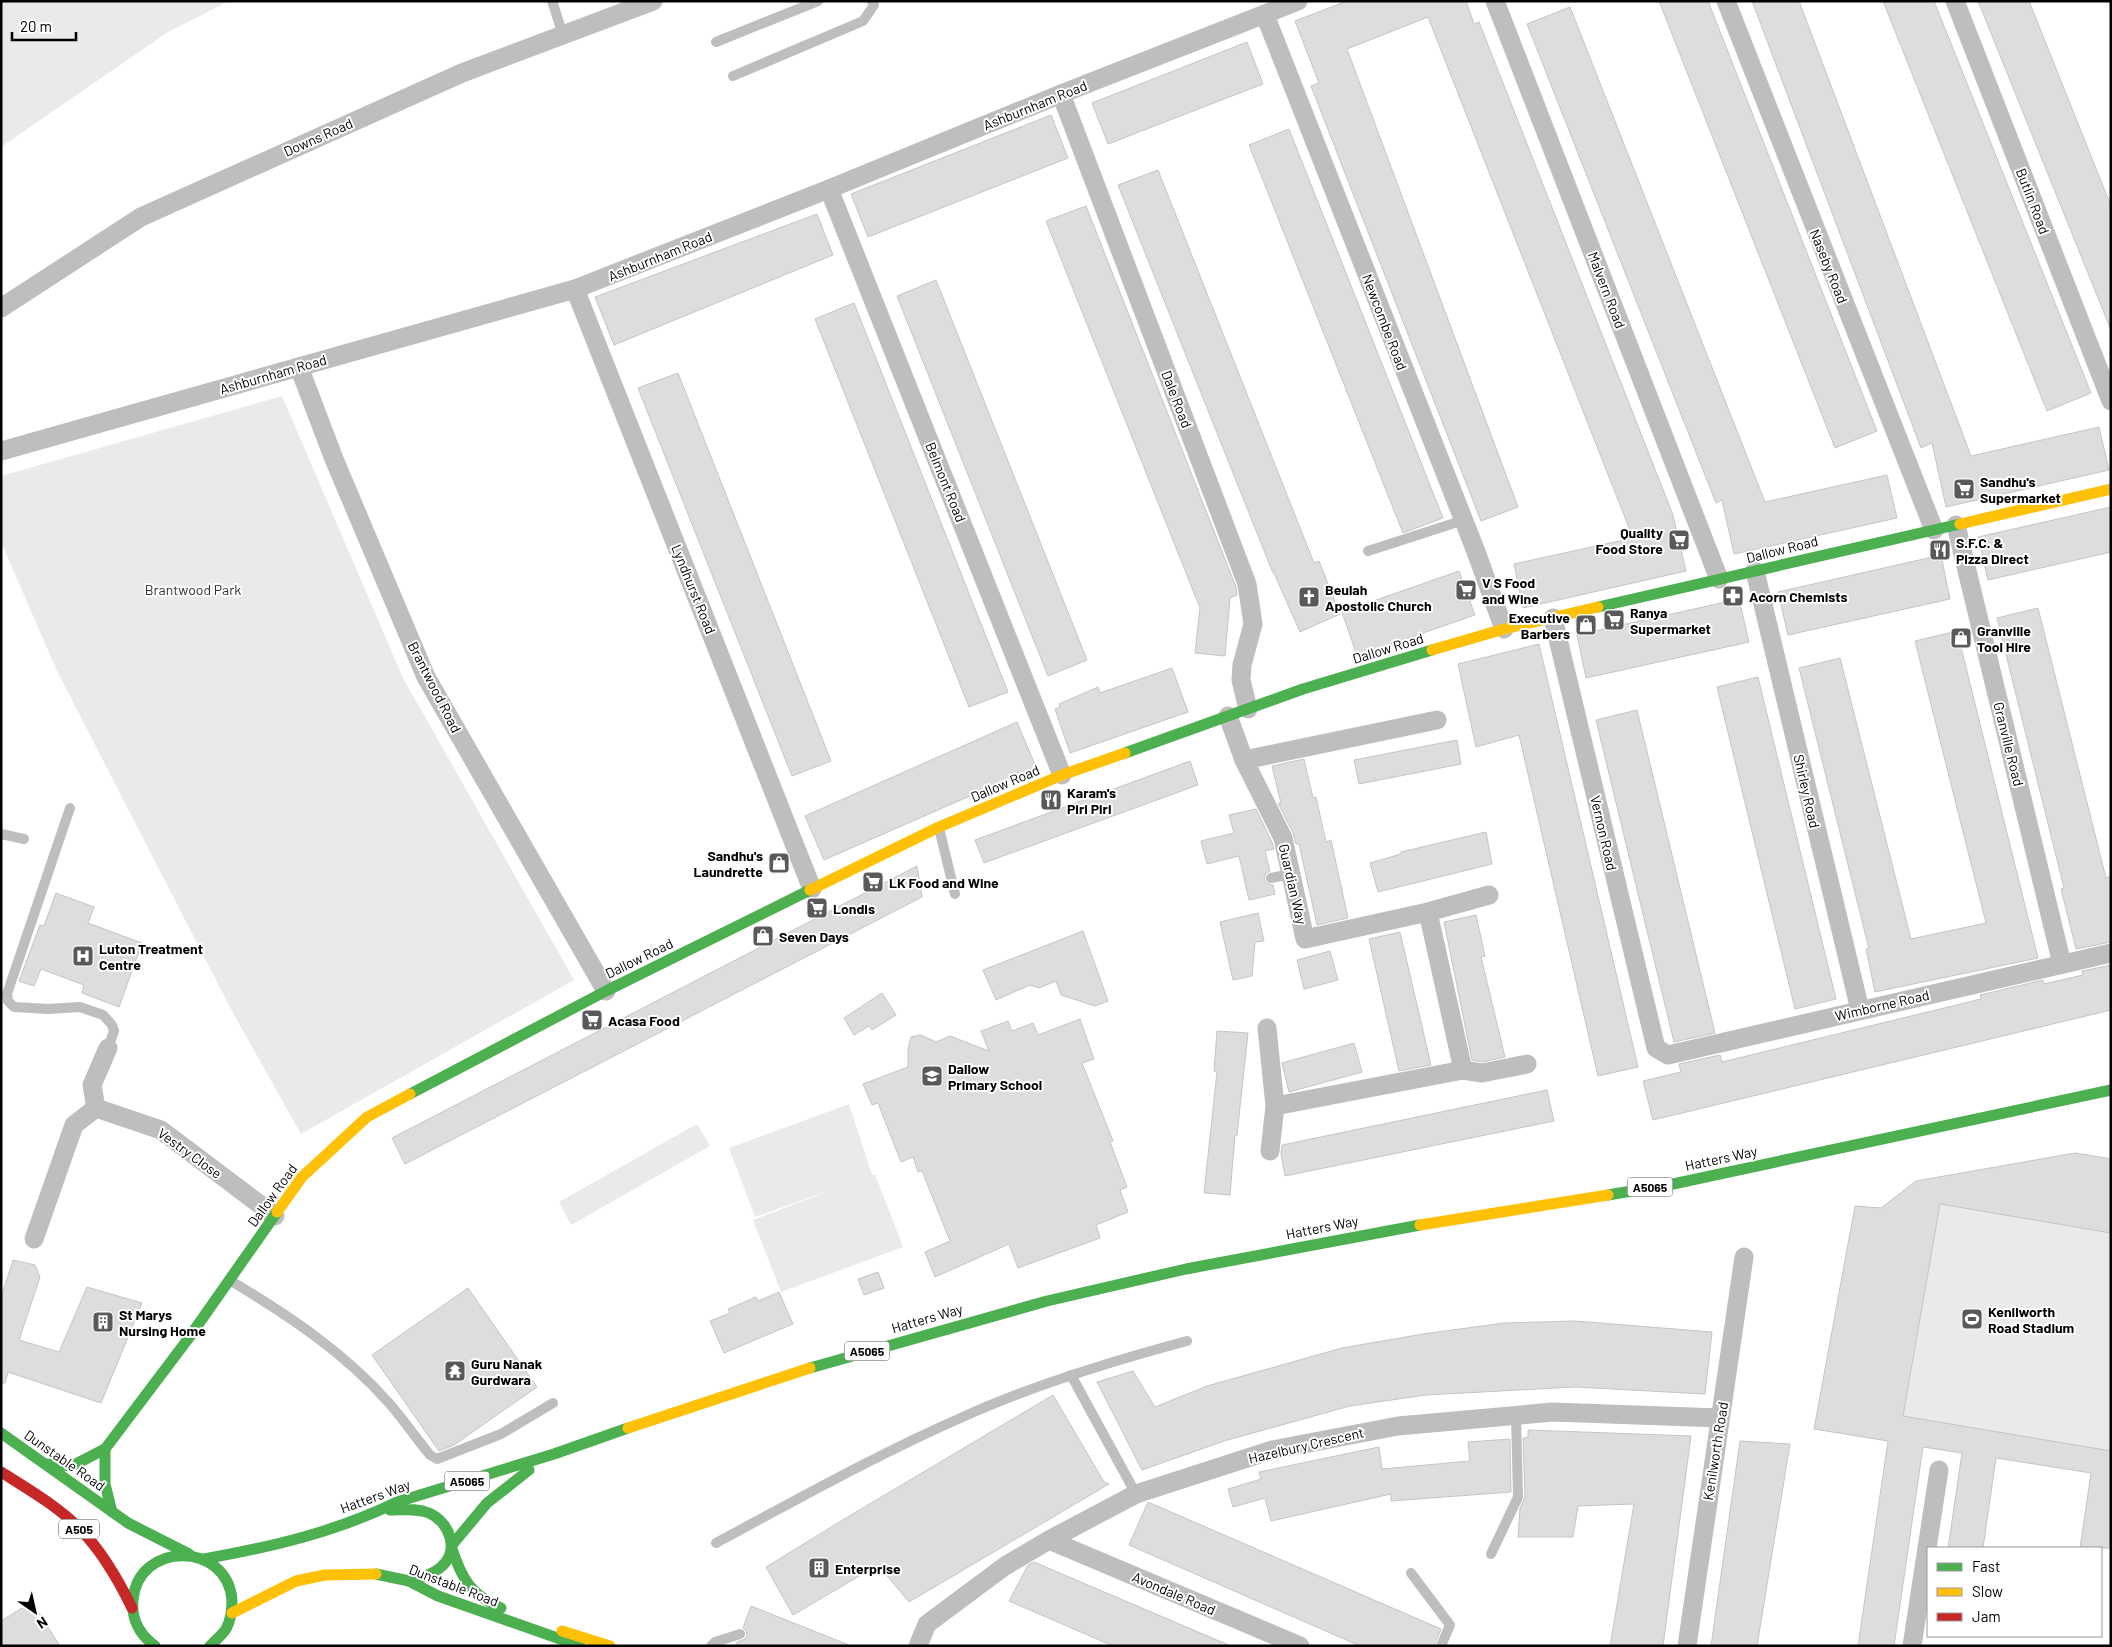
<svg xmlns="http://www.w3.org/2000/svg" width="2112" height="1647" viewBox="0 0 2112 1647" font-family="Barlow,sans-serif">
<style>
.green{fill:#eaeaea}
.building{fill:#ddd;stroke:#c5c5c5}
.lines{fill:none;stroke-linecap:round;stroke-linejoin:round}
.lane{stroke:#bebebe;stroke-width:10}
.street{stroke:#bebebe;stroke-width:19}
.fast{stroke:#4caf50;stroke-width:11}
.slow{stroke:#ffc107;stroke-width:11}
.jam{stroke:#c62828;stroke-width:11}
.labels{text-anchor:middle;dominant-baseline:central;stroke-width:4;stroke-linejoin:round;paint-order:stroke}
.shield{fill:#fff;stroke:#4c4c4c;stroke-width:1}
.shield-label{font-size:12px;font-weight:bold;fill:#000}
.street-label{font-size:14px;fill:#000;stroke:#fff}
.poi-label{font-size:14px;font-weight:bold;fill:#000;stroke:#fff;text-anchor:start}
.park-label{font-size:14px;fill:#303030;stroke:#fff}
</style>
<rect width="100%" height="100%" fill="#fff"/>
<g class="green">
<polygon points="1,1 229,1 168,32 1,147"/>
<polygon points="282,396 403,678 574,980 301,1134 233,1013 57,671 1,542 1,476"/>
<polygon points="849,1104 872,1175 875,1174 903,1247 781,1292 753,1220 834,1189 755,1217 729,1148"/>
<polygon points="697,1124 710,1146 571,1225 559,1202"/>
<polygon points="2075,1153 2111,1159 2111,1476 1814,1429 1855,1206 1881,1208 1916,1181"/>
</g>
<g class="building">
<polygon points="1347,1 1466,1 1474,24 1479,22 1673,515 1686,571 1523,608 1514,564 1633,538 1428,17 1347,49 1518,507 1481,521 1311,86 1319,83 1295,21"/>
<polygon points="1659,1 1708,1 1877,431 1835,448"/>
<polygon points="1752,1 1799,1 1971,456 2099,427 2109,470 1946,507 1932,443 1921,448"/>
<polygon points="1883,1 1934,1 2091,393 2047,411"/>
<polygon points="1978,1 2029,1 2111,206 2111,330"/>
<polygon points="1570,7 1765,502 1887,475 1897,518 1734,554 1722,500 1716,503 1527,24"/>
<polygon points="1247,42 1263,84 1108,144 1092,103"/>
<polygon points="1051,115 1068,158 868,237 851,194"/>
<polygon points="1289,129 1443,518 1403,533 1249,145"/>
<polygon points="1158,170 1314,563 1319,561 1340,614 1300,632 1274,573 1273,573 1118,185"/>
<polygon points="1086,206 1236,587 1237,595 1230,598 1225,656 1195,653 1200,608 1046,221"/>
<polygon points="817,214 833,255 614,345 595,297"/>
<polygon points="936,280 1087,660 1048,676 897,296"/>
<polygon points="854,303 1008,692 969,707 815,319"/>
<polygon points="678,373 831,761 792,776 638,388"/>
<polygon points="2111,507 2111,552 1988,580 1978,537"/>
<polygon points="1941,555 1950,599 1788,635 1778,592"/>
<polygon points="1459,571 1475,615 1357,656 1342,612"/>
<polygon points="1739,599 1749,642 1586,678 1577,635"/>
<polygon points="2038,608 2106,878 2111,876 2111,942 2076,949 2061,889 2064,888 1997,618"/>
<polygon points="1957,631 2038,958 1875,992 1866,949 1869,949 1799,668 1840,658 1911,939 1986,923 1915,641"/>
<polygon points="1539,644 1638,1067 1598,1076 1519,735 1476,747 1458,664"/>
<polygon points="1172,668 1188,712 1070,753 1055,709 1060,707 1059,704 1098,687 1100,693"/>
<polygon points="1758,677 1836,999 1795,1009 1717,687"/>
<polygon points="1637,710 1715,1033 1674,1042 1596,720"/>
<polygon points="1017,722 1036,767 824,860 805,816"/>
<polygon points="1457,740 1461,764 1359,784 1354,760"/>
<polygon points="1304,759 1313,798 1316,797 1326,842 1331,840 1348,918 1317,925 1299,844 1296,844 1293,833 1278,803 1281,803 1272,766"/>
<polygon points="1190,761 1198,785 984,863 975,840"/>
<polygon points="1256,809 1272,842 1274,849 1265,851 1270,871 1266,873 1264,879 1268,884 1273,885 1275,894 1249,900 1239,856 1207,864 1201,841 1234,833 1229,815"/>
<polygon points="1486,832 1492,864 1378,892 1370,863 1401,854 1401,852"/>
<polygon points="917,866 922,897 405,1164 392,1138"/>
<polygon points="56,893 94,907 88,923 142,943 119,1007 82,993 84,985 41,969 34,986 19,981 40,925 44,926"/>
<polygon points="1258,913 1264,941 1255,942 1252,976 1233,980 1220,922"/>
<polygon points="1476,915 1485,956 1481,957 1505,1057 1482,1062 1472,1060 1444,922"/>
<polygon points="1083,931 1108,1001 1095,1006 1061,995 1056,981 1039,988 1030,985 996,1000 983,970"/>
<polygon points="1400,932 1431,1065 1399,1071 1369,939"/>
<polygon points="1330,951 1338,980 1304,989 1297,960"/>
<polygon points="2111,965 2111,1010 1653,1120 1643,1081 1681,1072 1679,1064 1720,1055 1722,1062 1981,999 1980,995 2043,980 2044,984 2083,975 2082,971"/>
<polygon points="882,993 896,1015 872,1030 869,1026 854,1035 844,1018"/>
<polygon points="1080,1019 1094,1059 1082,1063 1113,1141 1110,1142 1127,1187 1120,1190 1128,1212 1096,1225 1100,1238 1018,1268 1009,1244 935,1277 925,1252 950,1241 922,1171 918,1172 913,1157 901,1162 878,1103 872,1105 863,1084 908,1067 908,1049 911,1037 921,1035 936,1042 950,1036 989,1051 981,1031 1008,1021 1012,1031 1033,1023 1038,1035"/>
<polygon points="1217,1031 1248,1033 1237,1135 1235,1135 1230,1195 1204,1193 1217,1072 1214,1071"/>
<polygon points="1354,1043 1362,1072 1289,1092 1282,1063"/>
<polygon points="1547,1090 1554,1121 1285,1176 1281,1154 1282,1145"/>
<polygon points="2075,1153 2111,1159 2111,1233 1940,1204 1903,1416 2111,1451 2111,1548 2080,1548 2091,1473 1996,1458 1983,1548 1948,1548 1962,1453 1923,1447 1894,1646 1858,1646 1888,1441 1814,1429 1855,1206 1881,1208 1916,1181"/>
<polygon points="13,1260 35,1265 40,1277 19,1340 59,1352 87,1287 142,1303 101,1403 8,1372 5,1383 1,1383 1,1298"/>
<polygon points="878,1272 884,1288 864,1295 858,1279"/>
<polygon points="468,1288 537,1387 454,1445 439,1451 372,1355"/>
<polygon points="779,1292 793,1324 724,1353 710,1321 730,1313 728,1309 756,1297 758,1301"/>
<polygon points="1575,1321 1712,1332 1705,1394 1575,1387 1426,1395 1350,1406 1224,1441 1142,1470 1097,1382 1133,1371 1155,1407 1207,1386 1342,1348 1423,1334 1504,1323"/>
<polygon points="1053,1395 1104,1482 1109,1484 909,1602 878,1565 793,1615 766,1567 841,1521"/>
<polygon points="1528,1430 1691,1436 1663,1646 1610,1646 1634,1504 1578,1506 1573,1537 1518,1537 1520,1508 1525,1497 1523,1438 1528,1437"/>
<polygon points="1510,1439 1511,1492 1391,1501 1391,1494 1271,1521 1265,1498 1233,1507 1228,1489 1261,1479 1259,1472 1379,1447 1382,1469 1470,1461 1468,1442"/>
<polygon points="1740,1441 1790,1444 1757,1646 1711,1646"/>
<polygon points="1148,1502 1441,1629 1434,1646 1360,1646 1129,1545"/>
<polygon points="1034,1562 1231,1646 1113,1646 1009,1601 1028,1565"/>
<polygon points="32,1602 60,1646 1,1646 1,1621"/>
<polygon points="751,1606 849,1645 849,1646 736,1646 737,1642 745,1639 747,1636 746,1631 743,1628"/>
</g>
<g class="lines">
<g class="lane">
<polyline points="552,1 563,35"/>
<polyline points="716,42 818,1"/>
<polyline points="733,76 863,21 874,5 872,1"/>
<polyline points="1368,551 1464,520"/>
<polyline points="70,808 7,994 8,1001 14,1007 48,1009 80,1007 103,1015 112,1025 114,1031 108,1048"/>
<polyline points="939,828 955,894"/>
<polyline points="1,834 24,839"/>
<polyline points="1271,878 1291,874"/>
<path d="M 231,1281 C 288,1315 345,1353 389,1403 C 403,1419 416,1438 430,1455 L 437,1459 L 501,1434 L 553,1403"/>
<polyline points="1071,1375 1136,1494"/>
<path d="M 716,1543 C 798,1499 880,1453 965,1416 C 1036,1384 1112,1361 1187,1341"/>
<polyline points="1491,1554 1518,1497 1516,1415"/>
<polyline points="1411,1573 1450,1625 1441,1646"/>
<polyline points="711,1646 715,1642 740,1634"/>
</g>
<g class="street">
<polyline points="1495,1 1719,579"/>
<polyline points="1726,1 1934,530"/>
<polyline points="1955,1 2111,401"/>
<polyline points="1265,15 1475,549 1504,629"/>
<polyline points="1061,94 1247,584 1253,624 1242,665 1241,680 1248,709"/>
<polyline points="829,189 1062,775"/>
<polyline points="575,289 812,889"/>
<polyline points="1,308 141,217 462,73 653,1"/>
<polyline points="299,367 334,459 426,677 606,991"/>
<polyline points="1,451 575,289 829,189 1061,94 1298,1"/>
<polyline points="1956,525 2062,964"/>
<polyline points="1755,571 1860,1010"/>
<polyline points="1553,618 1656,1048 1668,1055 2111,953"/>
<polyline points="1228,716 1244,760 1283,838 1305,939 1428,912 1489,895"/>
<polyline points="1244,760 1437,720"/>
<polyline points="1267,1028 1275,1106 1270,1151"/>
<polyline points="108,1048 92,1085 96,1108 161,1130 275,1216"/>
<polyline points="1463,1070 1482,1073 1527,1064"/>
<polyline points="1275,1106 1463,1070 1428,912"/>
<polyline points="34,1239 74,1125 96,1108"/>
<polyline points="1049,1540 1300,1646"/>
<polyline points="918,1646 927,1624 1005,1566 1049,1540 1136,1494 1272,1450 1398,1426 1553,1412 1720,1418"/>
<polyline points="1687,1646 1744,1257"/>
<polyline points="1912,1646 1939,1470"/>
</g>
<g class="fast">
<polyline points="1598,607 1960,524"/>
<polyline points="1125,753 1303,689 1432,650"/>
<polyline points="410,1094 606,991 810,890"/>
<polyline points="1608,1195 1673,1184 2111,1090"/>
<polyline points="810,1368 1047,1301 1186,1269 1420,1225"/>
<polyline points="1,1433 128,1523 189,1554"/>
<polyline points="105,1449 105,1484 112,1512"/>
<polyline points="47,1464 72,1466 105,1449 188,1339 277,1212"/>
<path d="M 390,1510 C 403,1510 417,1508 429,1513 C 450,1522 460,1551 441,1567 C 432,1575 420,1578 409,1581"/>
<polyline points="452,1545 487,1503 529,1470"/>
<path d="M 452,1549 C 462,1579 471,1595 501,1608"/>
<path d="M 204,1559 C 271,1547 336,1532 397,1502 L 554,1454 L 628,1428"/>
<polyline points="376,1574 409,1581 438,1596 580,1646"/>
<path d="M 155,1646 C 140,1635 131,1619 133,1600 C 138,1541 227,1541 232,1600 C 232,1610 231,1620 226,1629 C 222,1635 215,1641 210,1646"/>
</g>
<g class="slow">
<polyline points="1960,524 2111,489"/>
<polyline points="1432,650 1504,629 1598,607"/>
<polyline points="810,890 939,827 1062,775 1125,753"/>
<polyline points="277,1212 302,1177 367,1117 410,1094"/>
<polyline points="1420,1225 1608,1195"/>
<polyline points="628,1428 810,1368"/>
<polyline points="232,1613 296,1581 325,1575 376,1574"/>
<polyline points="562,1631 610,1646"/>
</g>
<path class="jam" d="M 1,1472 C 28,1489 57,1506 79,1528 C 102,1551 118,1579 132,1608"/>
</g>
<defs>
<g id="supermarket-square" transform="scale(1.125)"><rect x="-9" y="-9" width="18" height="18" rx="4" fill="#595959" stroke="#fff"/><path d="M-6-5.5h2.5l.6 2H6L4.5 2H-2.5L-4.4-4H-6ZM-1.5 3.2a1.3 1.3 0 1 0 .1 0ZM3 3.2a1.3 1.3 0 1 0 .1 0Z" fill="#fff"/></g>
<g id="restaurant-square" transform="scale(1.125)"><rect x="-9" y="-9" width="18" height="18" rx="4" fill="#595959" stroke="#fff"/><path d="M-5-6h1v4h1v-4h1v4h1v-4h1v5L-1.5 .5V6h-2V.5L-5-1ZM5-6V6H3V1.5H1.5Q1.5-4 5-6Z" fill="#fff"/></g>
<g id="pharmacy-square" transform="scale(1.125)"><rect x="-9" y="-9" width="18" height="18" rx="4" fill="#595959" stroke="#fff"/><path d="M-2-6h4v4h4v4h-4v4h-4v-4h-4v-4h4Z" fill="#fff"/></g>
<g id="church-square" transform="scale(1.125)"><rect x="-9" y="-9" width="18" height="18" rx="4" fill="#595959" stroke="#fff"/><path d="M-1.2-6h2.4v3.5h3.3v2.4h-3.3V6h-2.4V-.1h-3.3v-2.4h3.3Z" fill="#fff"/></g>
<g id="shop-square" transform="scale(1.125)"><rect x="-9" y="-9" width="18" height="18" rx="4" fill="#595959" stroke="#fff"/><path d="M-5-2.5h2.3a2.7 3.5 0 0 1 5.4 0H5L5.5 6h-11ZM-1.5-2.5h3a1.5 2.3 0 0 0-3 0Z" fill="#fff"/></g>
<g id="hospital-square" transform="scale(1.125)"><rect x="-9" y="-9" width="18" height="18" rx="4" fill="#595959" stroke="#fff"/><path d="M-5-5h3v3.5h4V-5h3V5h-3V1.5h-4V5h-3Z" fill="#fff"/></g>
<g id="school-square" transform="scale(1.125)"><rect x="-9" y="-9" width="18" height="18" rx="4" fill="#595959" stroke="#fff"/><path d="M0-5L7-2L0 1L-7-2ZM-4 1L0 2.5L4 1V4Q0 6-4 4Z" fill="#fff"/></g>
<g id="stadium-square" transform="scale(1.125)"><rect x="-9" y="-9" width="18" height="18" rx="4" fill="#595959" stroke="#fff"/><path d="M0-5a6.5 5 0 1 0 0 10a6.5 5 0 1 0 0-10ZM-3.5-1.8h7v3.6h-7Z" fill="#fff"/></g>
<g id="building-square" transform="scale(1.125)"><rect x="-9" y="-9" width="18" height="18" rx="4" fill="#595959" stroke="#fff"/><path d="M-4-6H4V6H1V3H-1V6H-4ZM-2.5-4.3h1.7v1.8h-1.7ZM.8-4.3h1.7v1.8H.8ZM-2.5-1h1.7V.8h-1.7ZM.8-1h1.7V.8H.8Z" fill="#fff"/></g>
<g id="temple-square" transform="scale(1.125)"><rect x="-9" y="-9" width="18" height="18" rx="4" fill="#595959" stroke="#fff"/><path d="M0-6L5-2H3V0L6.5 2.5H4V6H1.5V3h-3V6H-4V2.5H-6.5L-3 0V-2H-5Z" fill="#fff"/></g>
</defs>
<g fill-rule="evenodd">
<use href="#supermarket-square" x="1964" y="489"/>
<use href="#supermarket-square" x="1679" y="540"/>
<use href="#restaurant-square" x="1940" y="550"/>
<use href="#supermarket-square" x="1466" y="590"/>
<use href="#pharmacy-square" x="1733" y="596"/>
<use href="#church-square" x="1309" y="597"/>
<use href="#supermarket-square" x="1614" y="620"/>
<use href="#shop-square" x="1586" y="625"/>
<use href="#shop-square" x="1961" y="638"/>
<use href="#restaurant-square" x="1051" y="800"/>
<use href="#shop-square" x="779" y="863"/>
<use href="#supermarket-square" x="873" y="882"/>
<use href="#supermarket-square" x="817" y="908"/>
<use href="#shop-square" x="763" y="936"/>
<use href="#hospital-square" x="83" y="956"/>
<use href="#supermarket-square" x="592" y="1020"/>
<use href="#school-square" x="932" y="1076"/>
<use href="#stadium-square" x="1972" y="1319"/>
<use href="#building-square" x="103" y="1322"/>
<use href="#temple-square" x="455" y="1371"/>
<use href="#building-square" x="819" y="1568"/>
</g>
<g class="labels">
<g class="shield">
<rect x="1627.5" y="1177.5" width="45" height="19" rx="4"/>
<rect x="844.5" y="1341.5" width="45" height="19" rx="4"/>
<rect x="444.5" y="1471.5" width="45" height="19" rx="4"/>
<rect x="59" y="1519.5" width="40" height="19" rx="4"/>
</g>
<g class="shield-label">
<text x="1650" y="1187">A5065</text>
<text x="867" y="1351">A5065</text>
<text x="467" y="1481">A5065</text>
<text x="79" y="1529">A505</text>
</g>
<g class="street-label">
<text transform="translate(1035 105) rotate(-22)">Ashburnham Road</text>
<text transform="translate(318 137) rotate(-24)">Downs Road</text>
<text transform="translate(2033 201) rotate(69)">Butlin Road</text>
<text transform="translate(660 256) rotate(-22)">Ashburnham Road</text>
<text transform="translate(1829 266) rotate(68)">Naseby Road</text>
<text transform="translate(1607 290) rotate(69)">Malvern Road</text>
<text transform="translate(1385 322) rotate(69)">Newcombe Road</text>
<text transform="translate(273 374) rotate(-16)">Ashburnham Road</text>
<text transform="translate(1177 399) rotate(69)">Dale Road</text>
<text transform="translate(946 482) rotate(68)">Belmont Road</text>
<text transform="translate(1782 549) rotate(-14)">Dallow Road</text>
<text transform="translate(694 589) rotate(68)">Lyndhurst Road</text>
<text transform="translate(1388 648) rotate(-17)">Dallow Road</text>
<text transform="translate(435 687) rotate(63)">Brantwood Road</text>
<text transform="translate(2009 744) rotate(76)">Granville Road</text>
<text transform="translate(1005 783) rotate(-23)">Dallow Road</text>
<text transform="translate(1807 791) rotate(77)">Shirley Road</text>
<text transform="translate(1604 833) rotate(77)">Vernon Road</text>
<text transform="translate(1293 884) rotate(77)">Guardian Way</text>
<text transform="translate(639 958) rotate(-26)">Dallow Road</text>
<text transform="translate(1882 1005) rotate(-13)">Wimborne Road</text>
<text transform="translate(190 1153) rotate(36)">Vestry Close</text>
<text transform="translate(1721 1158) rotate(-12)">Hatters Way</text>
<text transform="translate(272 1195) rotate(-54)">Dallow Road</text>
<text transform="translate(1322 1227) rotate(-11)">Hatters Way</text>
<text transform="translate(927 1318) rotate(-16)">Hatters Way</text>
<text transform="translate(1306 1445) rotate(-13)">Hazelbury Crescent</text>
<text transform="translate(1715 1451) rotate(-81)">Kenilworth Road</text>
<text transform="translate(65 1460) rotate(35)">Dunstable Road</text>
<text transform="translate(375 1496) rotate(-20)">Hatters Way</text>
<text transform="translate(454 1585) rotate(21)">Dunstable Road</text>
<text transform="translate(1174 1593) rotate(23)">Avondale Road</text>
</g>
<g class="poi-label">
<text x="1980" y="481">Sandhu's<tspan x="1980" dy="16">Supermarket</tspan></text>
<text x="1663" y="532" text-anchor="end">Quality<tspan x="1663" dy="16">Food Store</tspan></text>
<text x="1956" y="542">S.F.C. &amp;<tspan x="1956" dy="16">Pizza Direct</tspan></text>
<text x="1482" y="582">V S Food<tspan x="1482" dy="16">and Wine</tspan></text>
<text x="1325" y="589">Beulah<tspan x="1325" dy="16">Apostolic Church</tspan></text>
<text x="1749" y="596">Acorn Chemists</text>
<text x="1630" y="612">Ranya<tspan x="1630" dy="16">Supermarket</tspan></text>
<text x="1570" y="617" text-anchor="end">Executive<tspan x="1570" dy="16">Barbers</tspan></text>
<text x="1977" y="630">Granville<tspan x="1977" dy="16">Tool Hire</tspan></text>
<text x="1067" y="792">Karam's<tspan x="1067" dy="16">Piri Piri</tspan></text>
<text x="763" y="855" text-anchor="end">Sandhu's<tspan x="763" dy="16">Laundrette</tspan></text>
<text x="889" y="882">LK Food and Wine</text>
<text x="833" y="908">Londis</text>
<text x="779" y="936">Seven Days</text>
<text x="99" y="948">Luton Treatment<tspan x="99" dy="16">Centre</tspan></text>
<text x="608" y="1020">Acasa Food</text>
<text x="948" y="1068">Dallow<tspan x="948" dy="16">Primary School</tspan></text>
<text x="1988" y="1311">Kenilworth<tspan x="1988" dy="16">Road Stadium</tspan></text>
<text x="119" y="1314">St Marys<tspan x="119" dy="16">Nursing Home</tspan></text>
<text x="471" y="1363">Guru Nanak<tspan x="471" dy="16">Gurdwara</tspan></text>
<text x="835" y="1568">Enterprise</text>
</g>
<g class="park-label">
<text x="193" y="589">Brantwood Park</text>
</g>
</g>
<rect width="2112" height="1647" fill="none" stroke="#000000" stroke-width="5"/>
<rect x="1927" y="1547" width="175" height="90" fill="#ffffff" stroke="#999999"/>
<rect x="1937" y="1563" width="25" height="8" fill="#4caf50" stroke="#999999"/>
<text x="1972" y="1572" font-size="15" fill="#000000">Fast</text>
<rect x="1937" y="1588" width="25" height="8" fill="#ffc107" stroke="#999999"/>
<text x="1972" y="1597" font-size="15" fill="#000000">Slow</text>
<rect x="1937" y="1613" width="25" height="8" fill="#c62828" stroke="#999999"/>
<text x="1972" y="1622" font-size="15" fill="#000000">Jam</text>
<g transform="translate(35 1612) rotate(146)" stroke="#ffffff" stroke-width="4" paint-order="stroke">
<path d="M0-4L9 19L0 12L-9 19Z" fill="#000000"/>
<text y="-8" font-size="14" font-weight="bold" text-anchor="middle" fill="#000000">N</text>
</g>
<path d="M12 32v8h64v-8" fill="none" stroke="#000000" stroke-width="2.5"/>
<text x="20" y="32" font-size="15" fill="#000000" stroke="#ffffff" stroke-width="4" paint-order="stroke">20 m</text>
</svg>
